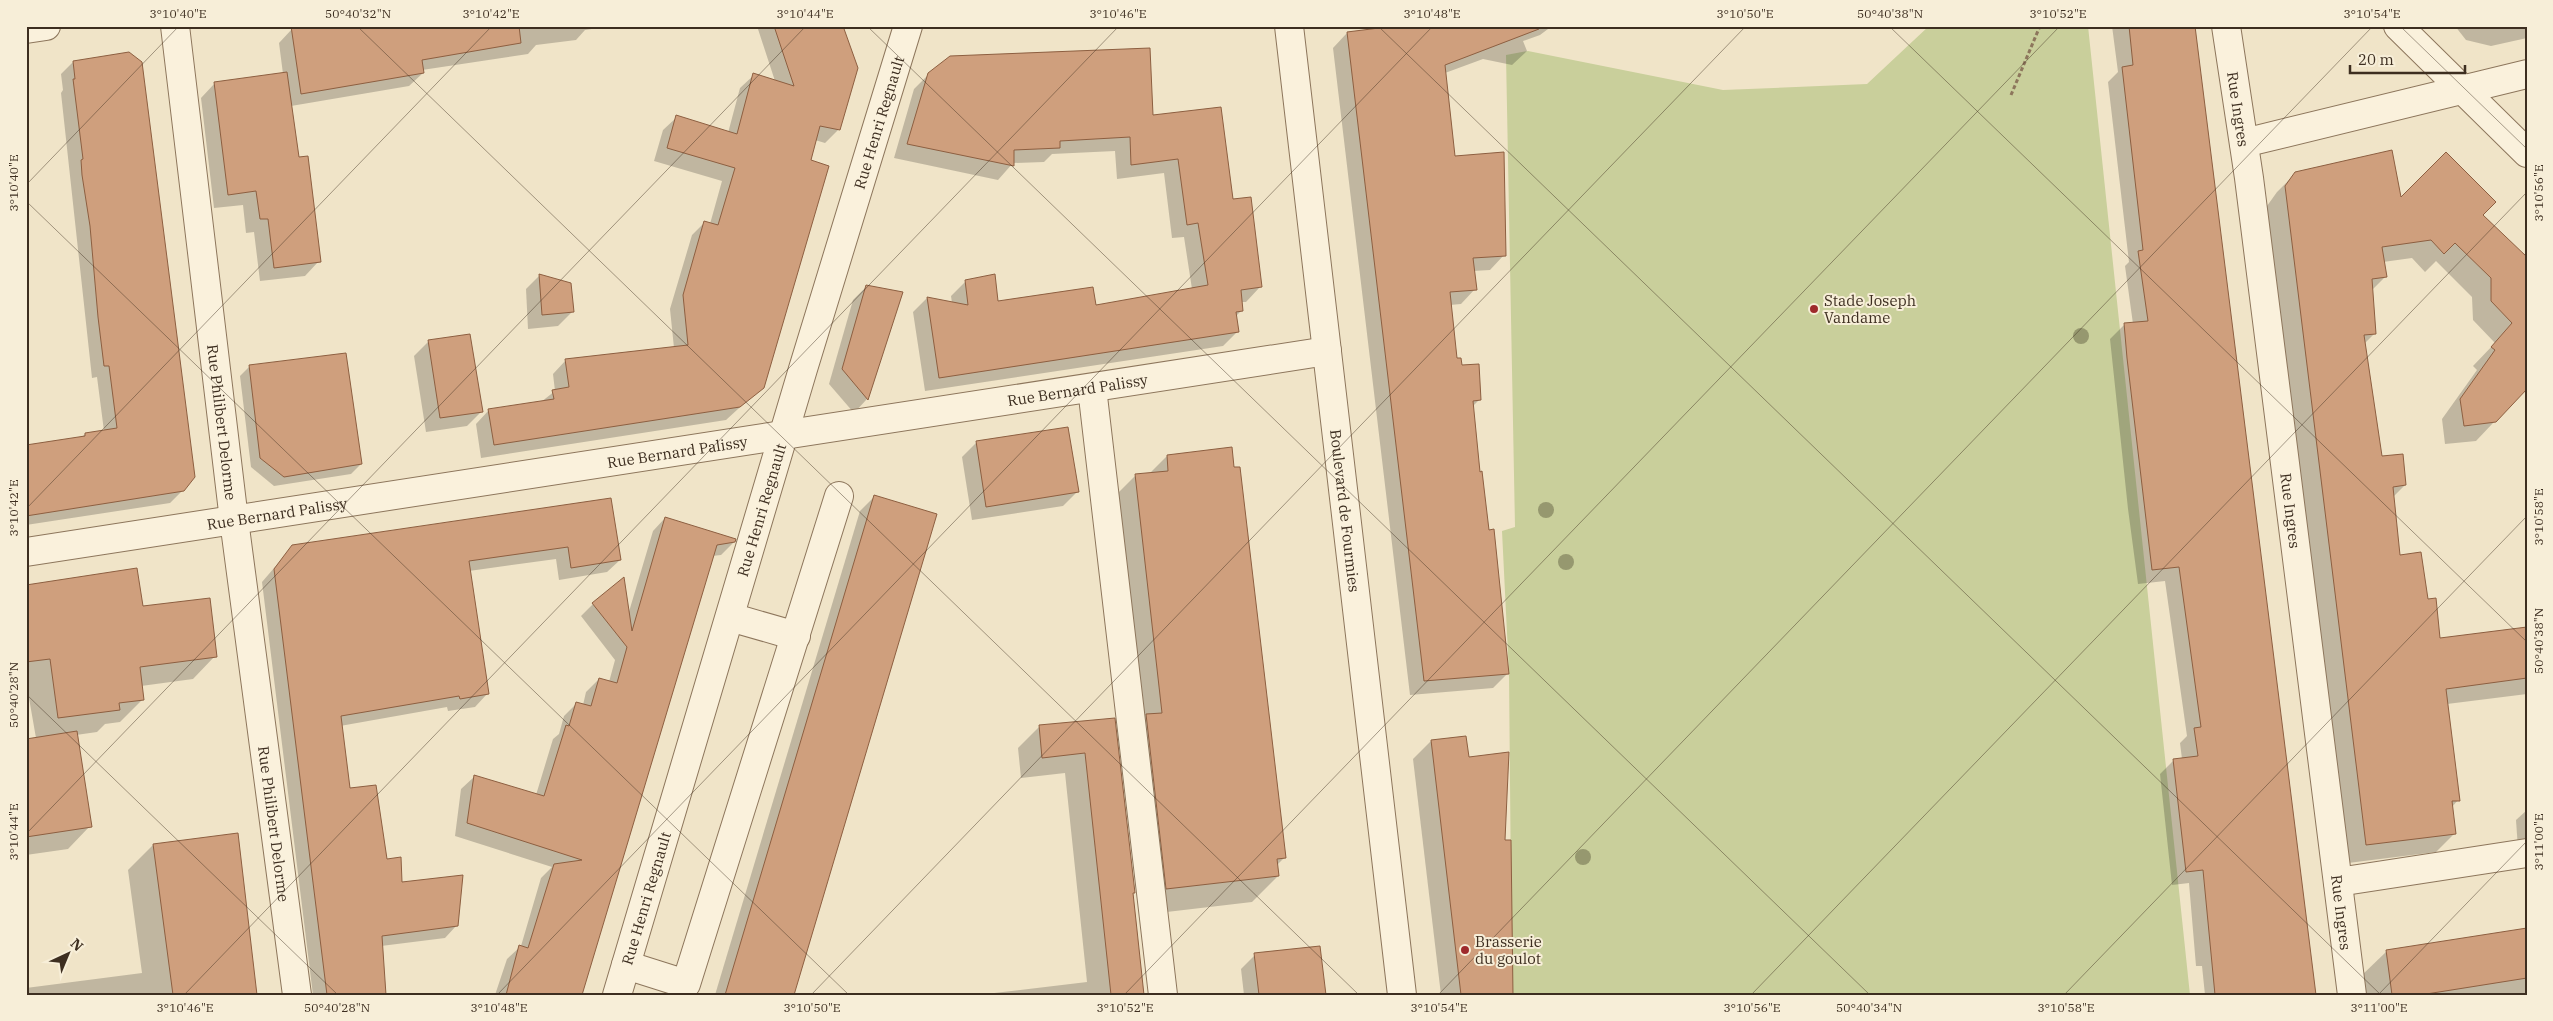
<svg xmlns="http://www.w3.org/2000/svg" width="2553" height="1021" viewBox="0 0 2553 1021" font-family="'IBM Plex Serif',serif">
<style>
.green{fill:#c9cf9b}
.shadow{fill:#0003}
.building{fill:#cf9f7d;stroke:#8d5f41}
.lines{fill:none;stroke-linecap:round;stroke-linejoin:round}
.minor-casing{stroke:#8d765c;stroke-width:30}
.path{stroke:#8d765c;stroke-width:3;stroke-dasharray:4 2.5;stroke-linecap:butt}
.minor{stroke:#faf1dc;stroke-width:28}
.tree{fill:#96986f}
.ticks{fill:none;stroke:#3d2e20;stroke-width:1;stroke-opacity:0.45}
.poi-dot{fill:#9e2a2b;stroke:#f7eed8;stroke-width:2}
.labels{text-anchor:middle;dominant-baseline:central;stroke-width:4;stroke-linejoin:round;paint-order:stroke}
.street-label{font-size:15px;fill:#3d2e20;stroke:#f7eed8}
.poi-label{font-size:15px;fill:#3d2e20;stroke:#f7eed8;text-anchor:start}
.neatline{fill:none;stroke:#3d2e20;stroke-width:2}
.ticks-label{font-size:12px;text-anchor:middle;fill:#3d2e20}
</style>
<rect width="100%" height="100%" fill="#f0e4c8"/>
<polygon class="green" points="1929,26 2088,26 2190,995 1512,995 1509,674 1502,531 1515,527 1506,55 1528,51 1723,90 1867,84"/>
<g class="shadow">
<polygon points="311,26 612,26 585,30 576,40 536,45 528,54 422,70 423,73 409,86 291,106 298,159 319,261 305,276 260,281 254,232 246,233 243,205 214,208 201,98 215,83 283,74 279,43 292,29"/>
<polygon points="757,26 841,26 839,129 825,143 815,140 762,387 726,420 481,458 476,424 489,410 541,402 555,391 553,374 566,360 674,348 670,309 692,235 705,222 710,224 722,181 654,161 663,130 677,117 728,133 740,88 754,75 775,81"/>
<polygon points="1384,26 1552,26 1540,35 1523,41 1527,51 1512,65 1483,59 1445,73 1454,157 1504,255 1490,270 1473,271 1475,289 1461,304 1450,305 1456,359 1480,399 1472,407 1478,474 1508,673 1493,688 1410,695 1333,48 1347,33 1383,29"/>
<polygon points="2112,26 2194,26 2314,995 2205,995 2202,966 2196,966 2189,883 2172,885 2160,774 2174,760 2182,759 2180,743 2187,736 2165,581 2138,584 2128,509 2110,339 2125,324 2133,324 2125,266 2129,262 2108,82 2118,72"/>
<polygon points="2455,26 2527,26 2527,38 2491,46 2466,40"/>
<polygon points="73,62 183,490 170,503 26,525 26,446 81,438 85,434 104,431 97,377 92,378 61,93 63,90 61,74"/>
<polygon points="929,74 1152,117 1232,201 1260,287 1246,302 1241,302 1242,310 1236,316 1238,331 1223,346 925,391 913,312 927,298 952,303 951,296 966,281 997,302 1095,307 1192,289 1184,237 1172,238 1164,173 1117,179 1115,151 1052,154 1044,162 1013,163 998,180 894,158 914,89"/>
<polygon points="2296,173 2401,200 2481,215 2525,258 2527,256 2527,387 2476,441 2445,444 2442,419 2477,370 2473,366 2495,343 2473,320 2472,297 2436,261 2425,272 2412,258 2383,262 2386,276 2371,291 2375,333 2364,344 2381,458 2405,485 2393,497 2398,556 2427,600 2439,639 2527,628 2527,694 2447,704 2458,800 2452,807 2454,834 2436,852 2348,863 2267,206 2277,192"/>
<polygon points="540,275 573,311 558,326 528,329 526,289"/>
<polygon points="867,286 901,293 867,399 854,413 829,384 853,300"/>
<polygon points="429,341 482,411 467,426 426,432 414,356"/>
<polygon points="250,366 361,464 351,474 274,486 251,467 240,376"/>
<polygon points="977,442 1077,492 1063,506 972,520 962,457"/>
<polygon points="1167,456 1285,857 1277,865 1278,876 1252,902 1141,915 1110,501 1136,475 1149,474"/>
<polygon points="875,496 793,995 715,995 860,511"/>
<polygon points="610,499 620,560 607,572 559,580 556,559 469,571 487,694 475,707 448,711 447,707 340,726 349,789 386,860 401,884 457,925 445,938 381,946 385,995 313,995 262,582 293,546"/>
<polygon points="665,518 734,542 721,555 712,556 558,995 495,995 507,959 521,946 541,878 552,867 455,836 461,789 474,777 536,795 553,739 559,734 564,716 577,703 583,705 586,692 599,679 609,682 615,660 581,616 593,604 628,615 653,531"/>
<polygon points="26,586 142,608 215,656 193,679 141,686 142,700 120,722 105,724 97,732 76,735 90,826 68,849 26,855 26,740 36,738 26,681"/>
<polygon points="1114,719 1143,995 977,995 1087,982 1065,773 1021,778 1018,748 1039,727"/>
<polygon points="1431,741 1468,759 1504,842 1511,995 1441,995 1413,759"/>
<polygon points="2527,810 2527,848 2518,849 2516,820"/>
<polygon points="153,845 256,995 26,995 26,988 142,973 128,870"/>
<polygon points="2527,930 2527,995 2362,995 2360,977 2387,951"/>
<polygon points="1255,955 1325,995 1244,995 1241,969"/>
</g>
<g class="building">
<polygon points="291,26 519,26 521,43 422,60 424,73 301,94"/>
<polygon points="774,26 843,26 858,68 840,130 820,126 811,160 829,166 764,388 740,407 494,445 488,409 554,399 552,390 569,387 565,359 688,345 683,295 704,221 718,225 735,168 667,148 676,115 737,134 753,73 794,86"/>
<polygon points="1395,26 1539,26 1539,29 1445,65 1455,156 1504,152 1506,256 1473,258 1477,290 1450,292 1457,358 1461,358 1462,365 1479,364 1481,400 1473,401 1480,472 1482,471 1489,530 1494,529 1509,674 1424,681 1347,32"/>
<polygon points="2129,26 2195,26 2316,995 2215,995 2203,870 2186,872 2173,759 2198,756 2194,728 2201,727 2179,567 2152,570 2127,358 2124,323 2148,321 2138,251 2143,250 2122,67 2133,65"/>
<polygon points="1150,48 1153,115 1221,107 1233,199 1251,197 1262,287 1241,290 1243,311 1236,312 1239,332 939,378 927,297 968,305 965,280 995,274 998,301 1093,287 1096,305 1208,285 1198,223 1187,225 1178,159 1131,165 1130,137 1060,141 1060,148 1014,150 1014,166 907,144 928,73 950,56"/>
<polygon points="129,52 142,62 195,477 184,491 26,516 26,445 85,436 85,433 117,428 109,366 104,366 98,317 90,226 82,175 81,160 83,159 73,79 75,79 73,61"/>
<polygon points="287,72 299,157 308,156 321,262 274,268 268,219 260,219 256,191 228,195 214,82"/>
<polygon points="2392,150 2401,197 2446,152 2496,202 2483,215 2527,257 2527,389 2496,422 2464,426 2460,399 2495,350 2491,347 2512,323 2491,301 2491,278 2455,243 2444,254 2431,240 2382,247 2387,277 2372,279 2376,334 2364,335 2382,456 2403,454 2406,485 2393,487 2400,555 2421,552 2428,599 2436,598 2440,638 2527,627 2527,678 2446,689 2460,801 2452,801 2456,834 2366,845 2285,186 2295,172"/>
<polygon points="539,274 571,283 574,312 542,315"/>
<polygon points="866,285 903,292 868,400 842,369"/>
<polygon points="470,334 483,412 440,418 428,340"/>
<polygon points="346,353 362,464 284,477 260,458 249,365"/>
<polygon points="1068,427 1079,492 986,507 976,441"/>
<polygon points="1232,447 1234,467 1240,467 1286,858 1277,859 1279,876 1166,889 1146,714 1162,713 1135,474 1168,471 1167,455"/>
<polygon points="874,495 937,514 794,995 725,995"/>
<polygon points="611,498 621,560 571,568 568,547 469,561 489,694 460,699 459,696 341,716 350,788 376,785 387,859 401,857 402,882 463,875 458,926 382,936 386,995 327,995 274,569 292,545"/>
<polygon points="665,517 736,539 735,542 717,545 582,995 506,995 519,945 528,948 554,864 582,860 467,823 474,775 544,796 566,725 569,726 576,702 591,706 599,678 617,683 627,647 592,603 624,577 632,631"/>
<polygon points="137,568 143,606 210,598 217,657 140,667 144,700 119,703 120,710 58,718 50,659 26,662 26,585"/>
<polygon points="1115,718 1135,893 1133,893 1144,995 1111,995 1085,753 1042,758 1039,725"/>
<polygon points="77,731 92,827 26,837 26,739"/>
<polygon points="1466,736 1469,757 1509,752 1505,840 1511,840 1513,995 1461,995 1431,740"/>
<polygon points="238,833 257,995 173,995 153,844"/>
<polygon points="2527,928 2527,978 2420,995 2392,995 2386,950"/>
<polygon points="1320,946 1326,995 1259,995 1254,953"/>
</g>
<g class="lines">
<g class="minor-casing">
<g id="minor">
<path id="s1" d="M 175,26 L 234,520 L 297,995"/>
<path id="s2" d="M 1289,26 L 1402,995"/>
<path id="s3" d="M 2226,26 L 2249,178 L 2352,995"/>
<polyline points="2398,26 2527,153"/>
<polyline points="26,29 46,26"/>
<polyline points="2244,143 2527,74"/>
<polyline points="1092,388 1163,995"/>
<path id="s4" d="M 26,552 L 1327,351"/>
<polyline points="730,617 796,636"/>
<polyline points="2338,882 2527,853"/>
<polyline points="626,965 686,984 839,496"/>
<path id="s5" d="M 617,995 L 803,369 L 908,26"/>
</g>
</g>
<polyline class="path" points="2011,95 2040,26"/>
<use href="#minor" class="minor"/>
</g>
<g class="tree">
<circle cx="2081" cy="336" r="8"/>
<circle cx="1546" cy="510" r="8"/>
<circle cx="1566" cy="562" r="8"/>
<circle cx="1583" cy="857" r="8"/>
</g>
<path class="ticks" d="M 357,26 L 1359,995M 867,26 L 1870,995M 1378,26 L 2381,995M 1889,26 L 2527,642M 2400,26 L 2527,149M 26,185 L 179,26M 26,201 L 849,995M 26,509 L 492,26M 26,694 L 338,995M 26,834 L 806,26M 184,995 L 1119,26M 497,995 L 1433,26M 811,995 L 1746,26M 1124,995 L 2060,26M 1438,995 L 2373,26M 1751,995 L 2527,192M 2064,995 L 2527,516M 2378,995 L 2527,841"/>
<g class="poi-dot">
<circle cx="1814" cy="309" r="5"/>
<circle cx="1465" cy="950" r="5"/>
</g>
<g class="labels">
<g class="street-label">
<text stroke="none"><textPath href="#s3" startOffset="84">Rue Ingres</textPath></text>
<text stroke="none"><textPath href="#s5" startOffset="911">Rue Henri Regnault</textPath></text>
<text stroke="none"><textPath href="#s4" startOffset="1064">Rue Bernard Palissy</textPath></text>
<text stroke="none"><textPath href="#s1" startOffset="399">Rue Philibert Delorme</textPath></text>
<text stroke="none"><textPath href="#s4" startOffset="659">Rue Bernard Palissy</textPath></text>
<text stroke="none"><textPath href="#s5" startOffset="506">Rue Henri Regnault</textPath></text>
<text stroke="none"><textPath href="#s2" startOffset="488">Boulevard de Fourmies</textPath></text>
<text stroke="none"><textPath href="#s3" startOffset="489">Rue Ingres</textPath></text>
<text stroke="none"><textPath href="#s4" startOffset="254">Rue Bernard Palissy</textPath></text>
<text stroke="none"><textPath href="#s1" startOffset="804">Rue Philibert Delorme</textPath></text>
<text stroke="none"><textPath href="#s5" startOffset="101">Rue Henri Regnault</textPath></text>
<text stroke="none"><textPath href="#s3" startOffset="894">Rue Ingres</textPath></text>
</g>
<g class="poi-label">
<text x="1824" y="300">Stade Joseph<tspan x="1824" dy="17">Vandame</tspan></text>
<text x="1475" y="941">Brasserie<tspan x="1475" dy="17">du goulot</tspan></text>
</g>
</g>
<rect width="2553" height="1021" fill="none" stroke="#f7eed8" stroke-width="55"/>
<g transform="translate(68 954) rotate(44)" stroke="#f7eed8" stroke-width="4" paint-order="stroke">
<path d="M0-4L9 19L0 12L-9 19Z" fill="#3d2e20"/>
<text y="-8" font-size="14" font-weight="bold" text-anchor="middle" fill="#3d2e20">N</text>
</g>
<path d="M2350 65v8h115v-8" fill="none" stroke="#3d2e20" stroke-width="2.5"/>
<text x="2358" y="65" font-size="15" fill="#3d2e20" stroke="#f7eed8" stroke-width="4" paint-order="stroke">20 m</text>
<rect x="28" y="28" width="2498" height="966" class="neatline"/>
<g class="ticks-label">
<text x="178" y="18">3°10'40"E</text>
<text x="358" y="18">50°40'32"N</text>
<text x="491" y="18">3°10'42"E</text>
<text x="805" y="18">3°10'44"E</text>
<text x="1118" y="18">3°10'46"E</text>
<text x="1432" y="18">3°10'48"E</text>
<text x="1745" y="18">3°10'50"E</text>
<text x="1890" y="18">50°40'38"N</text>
<text x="2058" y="18">3°10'52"E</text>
<text x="2372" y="18">3°10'54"E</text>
<text transform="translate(14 183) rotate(-90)" y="4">3°10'40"E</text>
<text transform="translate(2539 193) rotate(-90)" y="4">3°10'56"E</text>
<text transform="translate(14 508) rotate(-90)" y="4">3°10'42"E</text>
<text transform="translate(2539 517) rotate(-90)" y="4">3°10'58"E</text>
<text transform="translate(2539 641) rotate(-90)" y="4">50°40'38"N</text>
<text transform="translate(14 695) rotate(-90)" y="4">50°40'28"N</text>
<text transform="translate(14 832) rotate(-90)" y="4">3°10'44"E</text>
<text transform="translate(2539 842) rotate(-90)" y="4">3°11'00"E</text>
<text x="185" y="1012">3°10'46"E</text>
<text x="337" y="1012">50°40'28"N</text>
<text x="499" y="1012">3°10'48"E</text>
<text x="812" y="1012">3°10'50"E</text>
<text x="1125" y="1012">3°10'52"E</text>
<text x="1439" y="1012">3°10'54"E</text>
<text x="1752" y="1012">3°10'56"E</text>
<text x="1869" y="1012">50°40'34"N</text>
<text x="2066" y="1012">3°10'58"E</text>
<text x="2379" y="1012">3°11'00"E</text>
</g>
</svg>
